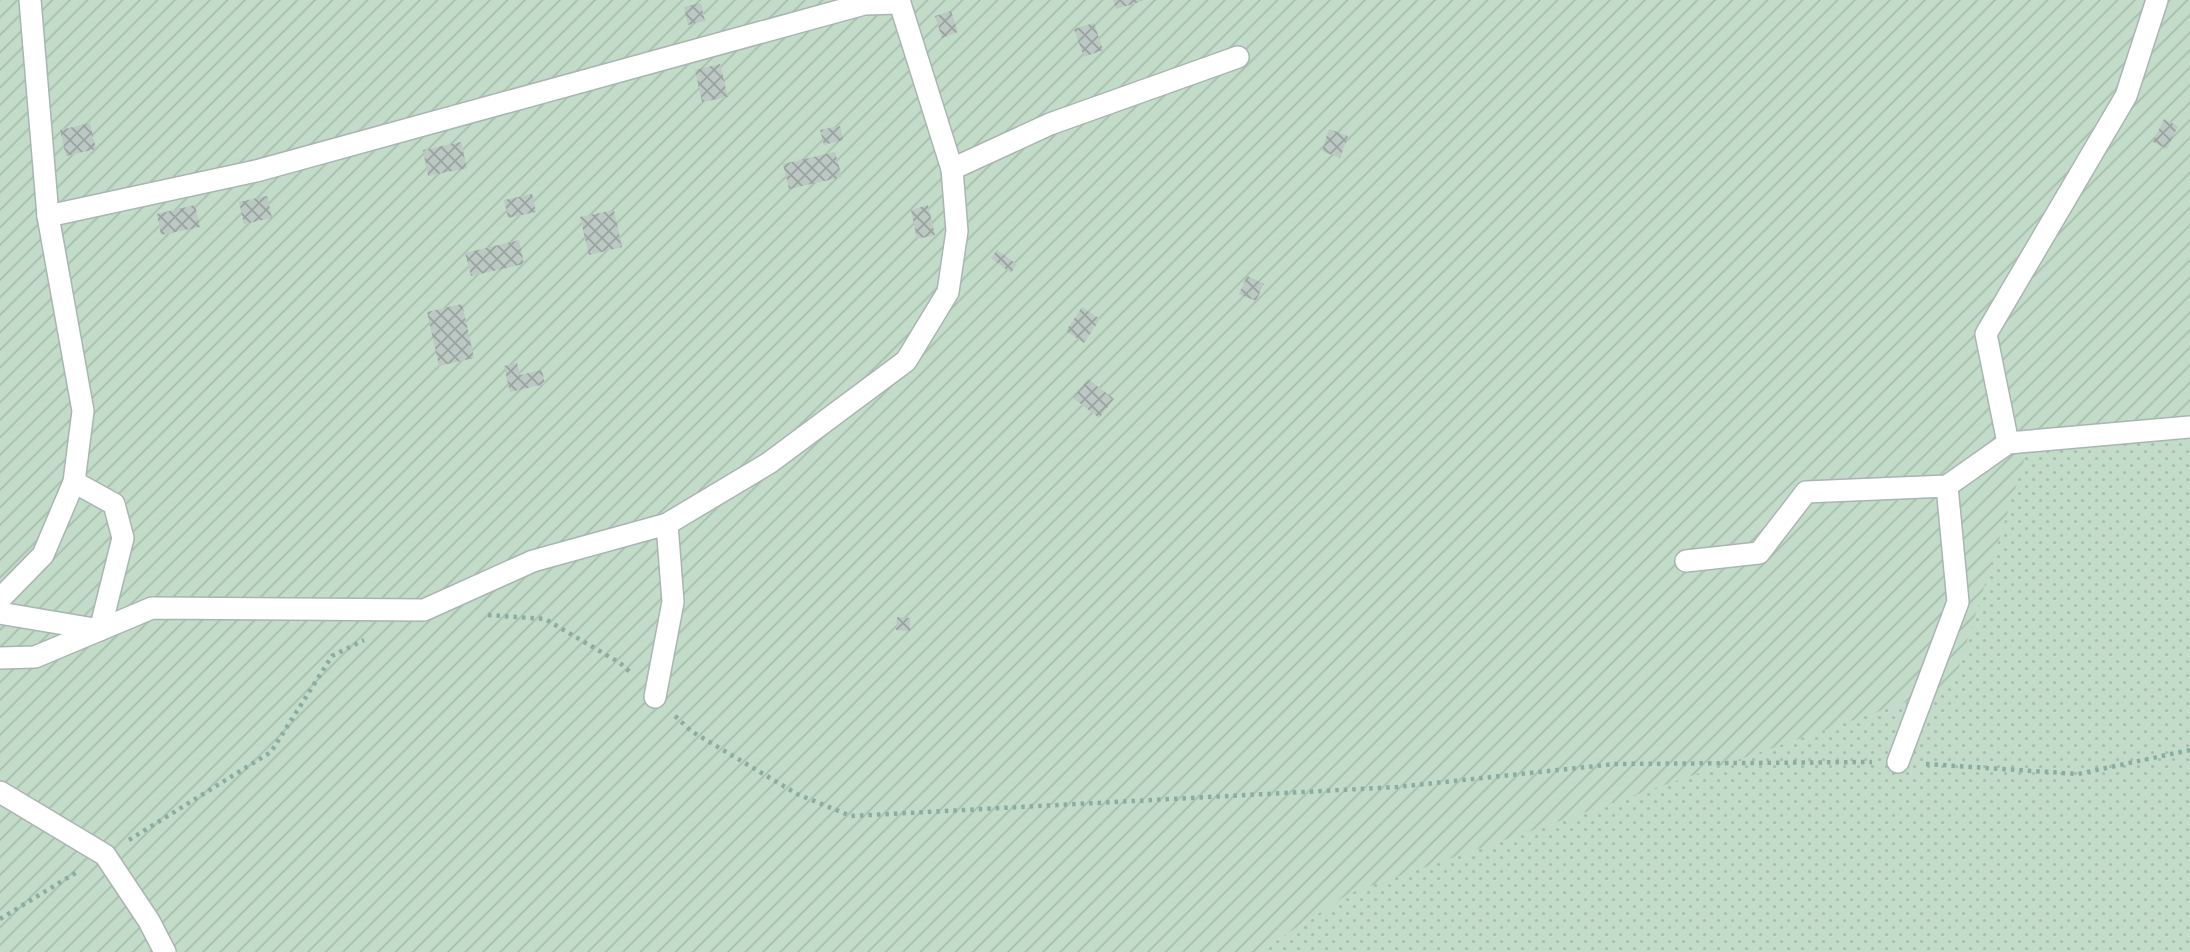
<svg xmlns="http://www.w3.org/2000/svg" width="2190" height="952" viewBox="0 0 2190 952" font-family="'Sofia Sans Condensed',sans-serif">
<style>
.grass{fill:url(#grass-dots)}
.garden{fill:url(#garden-furrows)}
.building{fill:url(#building-cross-hatch)}
.lines{fill:none;stroke-linecap:round;stroke-linejoin:round}
.minor-casing{stroke:#a9b5b1;stroke-width:24}
.path{stroke:#8aada2;stroke-width:4.5;stroke-dasharray:3.5 5;stroke-linecap:butt}
.minor{stroke:#fff;stroke-width:21}
</style>
<defs>
<pattern id="grass-dots" width="8" height="8" patternUnits="userSpaceOnUse" patternTransform="scale(1.75)"><rect width="8" height="8" fill="#c2dcc9"/><path d="M2 2h.1M6 6h.1" fill="none" stroke="#a7bead" stroke-width="1.8" stroke-linecap="round"/></pattern>
<pattern id="garden-furrows" width="10" height="10" patternUnits="userSpaceOnUse" patternTransform="scale(1.75)"><rect width="10" height="10" fill="#c2dcc9"/><path d="M-1 1l2-2M0 10L10 0M9 11l2-2" fill="none" stroke="#a7bead"/></pattern>
<pattern id="building-cross-hatch" width="8" height="8" patternUnits="userSpaceOnUse" patternTransform="scale(1.75)"><rect width="8" height="8" fill="#bcc8c3"/><path d="M0 0l8 8M0 8l8-8" fill="none" stroke="#99a49f"/></pattern>
</defs>
<rect width="100%" height="100%" fill="#e6edea"/>
<polygon class="grass" points="2190,439 2190,952 1259,952 2027,450"/>
<polygon class="garden" points="0,0 2190,0 2190,439 2027,451 1953,686 1350,893 1259,952 0,952"/>
<g class="building">
<polygon points="1113,0 1143,0 1143,1 1116,9"/>
<polygon points="701,3 705,21 688,25 684,7"/>
<polygon points="951,11 958,32 942,38 935,16"/>
<polygon points="1094,23 1103,50 1084,57 1074,29"/>
<polygon points="720,64 728,97 702,102 695,70"/>
<polygon points="2164,119 2178,126 2167,149 2153,142"/>
<polygon points="90,123 96,149 66,156 60,130"/>
<polygon points="840,126 843,140 824,145 820,130"/>
<polygon points="1329,129 1348,136 1340,158 1322,151"/>
<polygon points="461,142 467,168 428,176 423,150"/>
<polygon points="835,152 842,177 789,189 783,164"/>
<polygon points="532,194 536,212 508,218 504,200"/>
<polygon points="267,196 272,218 244,224 239,202"/>
<polygon points="195,205 200,227 161,235 157,214"/>
<polygon points="928,205 935,235 917,239 911,210"/>
<polygon points="614,210 622,247 589,255 580,217"/>
<polygon points="519,240 524,264 471,276 465,253"/>
<polygon points="997,250 1017,264 1011,273 991,258"/>
<polygon points="1247,276 1264,284 1256,301 1239,294"/>
<polygon points="462,304 474,358 439,366 427,312"/>
<polygon points="1082,307 1100,319 1084,343 1066,331"/>
<polygon points="517,363 520,375 542,370 545,384 510,392 504,366"/>
<polygon points="1088,379 1114,399 1099,418 1073,398"/>
<polygon points="897,617 910,618 910,631 896,630"/>
</g>
<g class="lines">
<g class="minor-casing">
<g id="minor">
<polyline points="30,0 48,216 83,411 74,482"/>
<polyline points="952,169 1050,124 1238,57"/>
<polyline points="48,216 256,171 864,4 899,3"/>
<polyline points="2008,443 1986,334 2126,96 2157,0"/>
<polyline points="1686,561 1759,553 1806,492 1947,486 2008,443 2190,427"/>
<polyline points="0,599 43,555 74,482 114,504 123,538 100,630 0,613"/>
<polyline points="0,658 35,657 152,608 424,610 533,561 667,524 769,463 906,361 948,292 957,231 952,169 899,0"/>
<polyline points="655,697 673,602 667,524"/>
<polyline points="1898,762 1958,602 1947,486"/>
<polyline points="0,792 105,855 149,921 165,952"/>
</g>
</g>
<g class="path">
<polyline points="488,615 545,619 620,663 631,673"/>
<polyline points="675,716 691,731 797,794 851,816 1397,787 1615,764 1872,762"/>
<polyline points="1926,764 2078,774 2190,750"/>
<polyline points="129,840 271,752 332,656 364,640"/>
<polyline points="0,919 77,872"/>
</g>
<use href="#minor" class="minor"/>
</g>
</svg>
